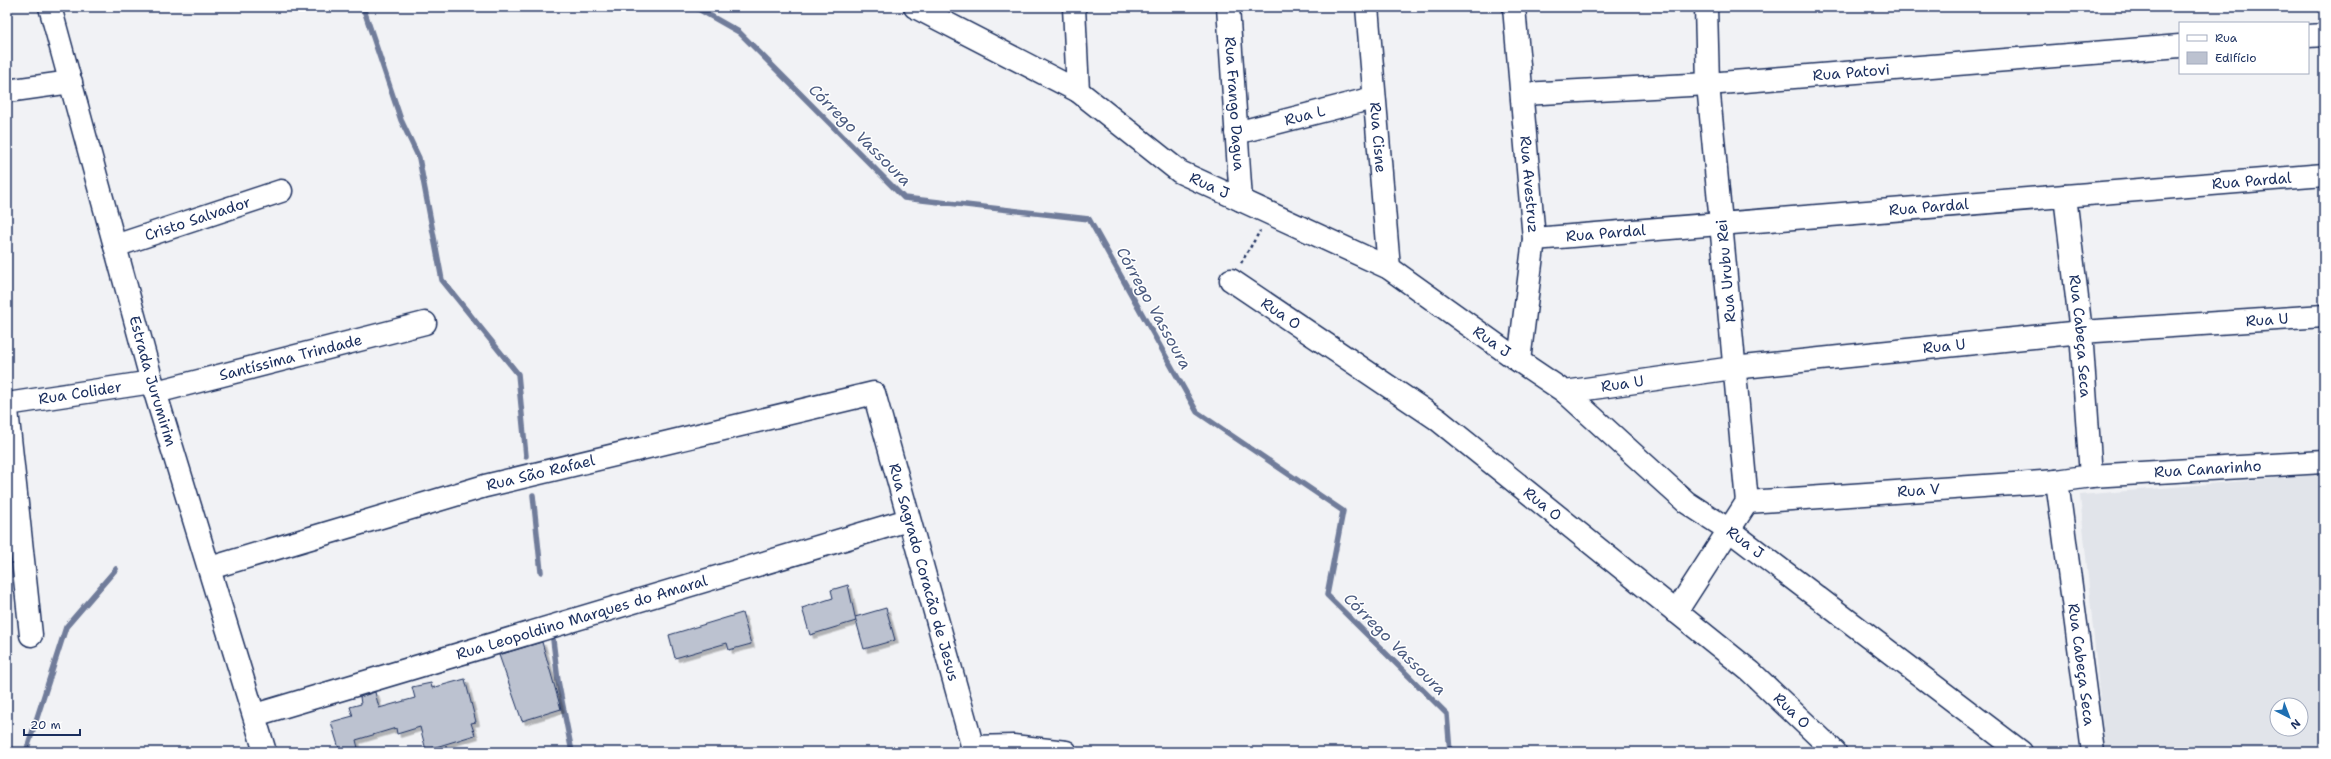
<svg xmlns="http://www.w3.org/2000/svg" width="2331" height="759" viewBox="0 0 2331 759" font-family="'Shantell Sans',sans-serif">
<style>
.built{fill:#e1e4ea;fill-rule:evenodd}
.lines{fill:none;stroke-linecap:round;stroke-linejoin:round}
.stream{stroke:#707c9a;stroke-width:5.5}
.building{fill:#bcc2d0;stroke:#1b2f5e;filter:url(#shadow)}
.minor-casing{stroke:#1b2f5e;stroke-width:25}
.major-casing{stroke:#1b2f5e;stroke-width:25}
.path{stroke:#1b2f5e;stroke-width:2.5;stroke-dasharray:3 3;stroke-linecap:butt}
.minor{stroke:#fff;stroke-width:22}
.major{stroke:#fff;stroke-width:22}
.labels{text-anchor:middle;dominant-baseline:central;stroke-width:3;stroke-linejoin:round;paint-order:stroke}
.street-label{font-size:15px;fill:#1b2f5e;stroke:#fff}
.water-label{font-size:16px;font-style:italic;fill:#4c5c81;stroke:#fff}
</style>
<defs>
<filter id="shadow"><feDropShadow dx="3.5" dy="3.5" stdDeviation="0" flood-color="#0004"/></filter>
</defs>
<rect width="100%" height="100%" fill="#f1f2f5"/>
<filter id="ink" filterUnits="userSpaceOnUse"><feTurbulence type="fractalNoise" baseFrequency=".025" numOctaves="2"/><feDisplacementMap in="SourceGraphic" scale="8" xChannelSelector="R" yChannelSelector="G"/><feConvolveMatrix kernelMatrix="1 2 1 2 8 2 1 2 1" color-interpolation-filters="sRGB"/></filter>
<g filter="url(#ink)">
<path class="built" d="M 2324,474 L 2324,752 L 2105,752 L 2080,495 ZM 2277,705 L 2301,705 L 2301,729 L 2277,729 Z"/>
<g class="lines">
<g class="stream">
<polyline points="363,7 401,120 419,158 442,280 518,374 526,456"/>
<polyline points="695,7 739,32 904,198 1089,219 1197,412 1343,511 1327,595 1447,714 1450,752"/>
<polyline points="533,495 541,572"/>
<polyline points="553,640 558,681 572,752"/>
<polyline points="26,752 66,627 116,569"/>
</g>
</g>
<g class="building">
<polygon points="848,585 856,621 810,635 802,608 833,598 831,590"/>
<polygon points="886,608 895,640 864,649 855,617"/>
<polygon points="742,613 751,644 729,650 727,643 675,658 669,635"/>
<polygon points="542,642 561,709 522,721 499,655"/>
<polygon points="465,679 476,722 471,723 475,735 426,750 420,727 397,734 396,728 356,740 359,752 340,752 331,722 353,716 350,707 361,704 360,697 375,692 379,708 415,698 412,687 431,683 432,688"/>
</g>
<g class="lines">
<g class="minor-casing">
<g id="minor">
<path id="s1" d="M 915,7 L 1078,91 L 1180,172 L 1389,268 L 1519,361 L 1565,392 L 1686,502 L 1729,530 L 2021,752"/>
<polyline points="1074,7 1078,91"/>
<path id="s2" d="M 1228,7 L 1241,200"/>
<path id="s3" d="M 1367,7 L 1389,268"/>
<path id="s4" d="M 1514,7 L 1534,239 L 1519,361"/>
<polyline points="2308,36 2324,35"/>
<polyline points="7,91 71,82"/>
<path id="s5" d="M 1523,94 L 1708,84 L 2180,46"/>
<path id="s6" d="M 1236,133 L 1373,98"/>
<path id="s7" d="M 2065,196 L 2081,332 L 2091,476"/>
<path id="s8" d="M 1534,239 L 2324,175"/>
<path id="s9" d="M 115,246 L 281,191"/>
<path id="s10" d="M 1231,280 L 1437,419 L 1751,672 L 1835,752"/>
<path id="s11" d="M 156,392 L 425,323"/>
<path id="s12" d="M 1565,392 L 1733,368 L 2081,332 L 2324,316"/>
<path id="s13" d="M 7,404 L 152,382"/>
<polyline points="7,410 31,635"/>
<path id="s14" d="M 2057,481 L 2093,752"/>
<path id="s15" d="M 1747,502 L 2057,481 L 2091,476 L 2324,462"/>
<path id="s16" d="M 210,568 L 485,486 L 874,393 L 974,752"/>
<polyline points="1676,612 1747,502 1708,84 1706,7"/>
<path id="s17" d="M 255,715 L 908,520"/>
<polyline points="972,747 1013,746 1066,752"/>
</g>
</g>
<g class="major-casing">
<g id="major">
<path id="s18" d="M 50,7 L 152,382 L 265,752"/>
</g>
</g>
<polyline class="path" points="1241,263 1260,231"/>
<use href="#minor" class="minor"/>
<use href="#major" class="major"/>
</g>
</g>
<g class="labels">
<g class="street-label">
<text stroke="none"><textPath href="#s5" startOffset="329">Rua Patovi</textPath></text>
<text stroke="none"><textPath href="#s2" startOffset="97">Rua Frango Dagua</textPath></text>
<text stroke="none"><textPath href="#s6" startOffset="71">Rua L</textPath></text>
<text stroke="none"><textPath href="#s3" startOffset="131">Rua Cisne</textPath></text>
<text stroke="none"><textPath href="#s8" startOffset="720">Rua Pardal</textPath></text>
<text stroke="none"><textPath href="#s4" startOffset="178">Rua Avestruz</textPath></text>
<text stroke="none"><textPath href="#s1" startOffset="346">Rua J</textPath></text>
<text stroke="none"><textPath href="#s8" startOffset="396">Rua Pardal</textPath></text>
<text stroke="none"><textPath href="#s9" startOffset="87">Cristo Salvador</textPath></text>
<text stroke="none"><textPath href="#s8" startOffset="72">Rua Pardal</textPath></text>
<text transform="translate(1726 271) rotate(-95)">Rua Urubu Rei</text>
<text stroke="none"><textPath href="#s10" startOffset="60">Rua O</textPath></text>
<text stroke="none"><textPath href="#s12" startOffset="706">Rua U</textPath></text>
<text stroke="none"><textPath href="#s7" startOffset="141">Rua Cabeça Seca</textPath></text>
<text stroke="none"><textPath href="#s1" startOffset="670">Rua J</textPath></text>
<text stroke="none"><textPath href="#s12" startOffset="382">Rua U</textPath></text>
<text stroke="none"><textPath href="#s11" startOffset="139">Santíssima Trindade</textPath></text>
<text stroke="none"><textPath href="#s18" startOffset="388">Estrada Jurumirim</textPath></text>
<text stroke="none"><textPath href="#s12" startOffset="58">Rua U</textPath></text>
<text stroke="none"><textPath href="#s13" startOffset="74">Rua Colider</textPath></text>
<text stroke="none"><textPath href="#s15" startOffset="462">Rua Canarinho</textPath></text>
<text stroke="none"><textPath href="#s16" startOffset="344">Rua São Rafael</textPath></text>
<text stroke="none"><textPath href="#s15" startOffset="172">Rua V</textPath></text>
<text stroke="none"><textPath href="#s10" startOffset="384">Rua O</textPath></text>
<text stroke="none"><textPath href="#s1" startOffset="994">Rua J</textPath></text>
<text stroke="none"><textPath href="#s16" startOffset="873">Rua Sagrado Coracão de Jesus</textPath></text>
<text stroke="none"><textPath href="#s17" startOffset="341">Rua Leopoldino Marques do Amaral</textPath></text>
<text stroke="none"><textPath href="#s14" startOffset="185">Rua Cabeça Seca</textPath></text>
<text stroke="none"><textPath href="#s10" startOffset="708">Rua O</textPath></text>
</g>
<g class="water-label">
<text transform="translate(860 135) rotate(45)">Córrego Vassoura</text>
<text transform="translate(1154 308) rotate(61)">Córrego Vassoura</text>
<text transform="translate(1395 644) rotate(45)">Córrego Vassoura</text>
</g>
</g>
<rect width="2331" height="759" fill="none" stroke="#fff" stroke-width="24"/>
<rect x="12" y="12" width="2307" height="735" fill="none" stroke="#1b2f5e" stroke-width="1.5" filter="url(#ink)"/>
<rect x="2179" y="22" width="130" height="52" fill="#ffffff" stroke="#a4acbf"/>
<rect x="2187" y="35" width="20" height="6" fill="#ffffff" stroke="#a4acbf"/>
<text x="2215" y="42" font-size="12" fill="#1b2f5e">Rua</text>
<rect x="2187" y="52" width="20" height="12" fill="#bcc2d0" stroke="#a4acbf"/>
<text x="2215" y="62" font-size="12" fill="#1b2f5e">Edifício</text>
<g transform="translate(2289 717) rotate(138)"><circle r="19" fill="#ffffff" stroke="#a4acbf"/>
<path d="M0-3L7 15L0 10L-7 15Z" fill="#1f6fb2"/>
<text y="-6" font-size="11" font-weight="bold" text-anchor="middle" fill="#1b2f5e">N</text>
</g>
<path d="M24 729v6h56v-6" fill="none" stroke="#1b2f5e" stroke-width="2"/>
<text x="30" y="729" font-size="12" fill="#1b2f5e" stroke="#ffffff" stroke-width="3" paint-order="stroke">20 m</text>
</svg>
